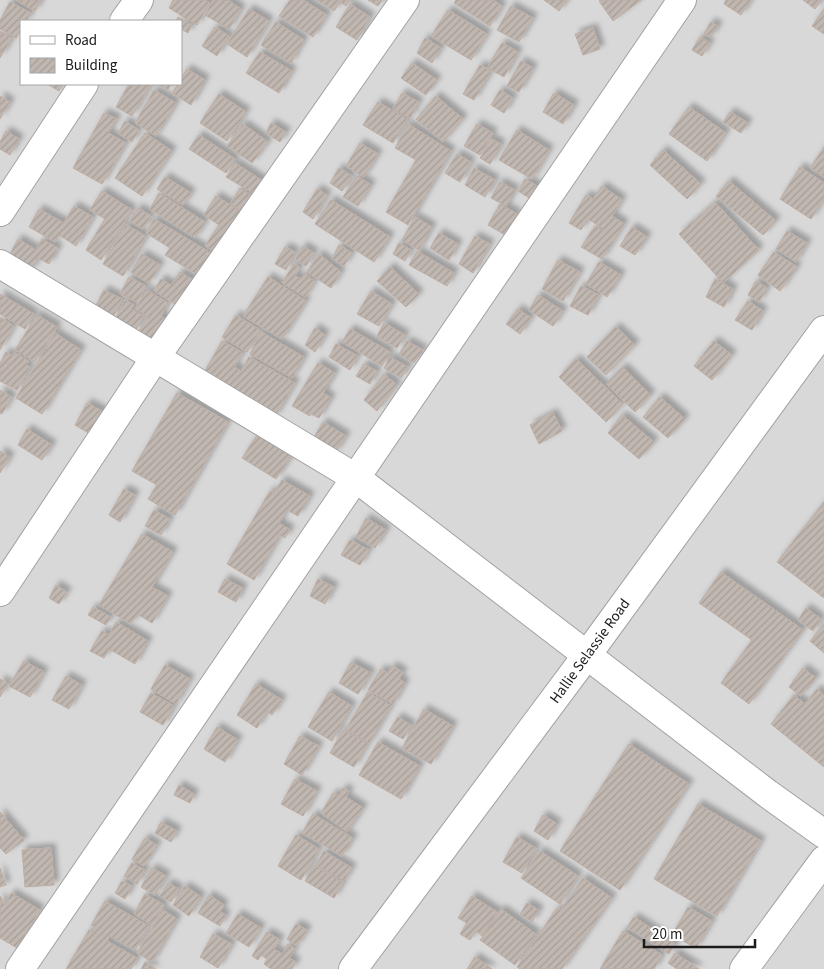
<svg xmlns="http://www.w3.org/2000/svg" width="824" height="969" viewBox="0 0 824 969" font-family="'Source Sans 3',sans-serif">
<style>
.residential{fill:#d9d8d8;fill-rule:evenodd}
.building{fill:url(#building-hatch);stroke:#beaea4;filter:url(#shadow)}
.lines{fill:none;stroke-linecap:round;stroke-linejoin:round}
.minor-casing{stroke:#a2a2a2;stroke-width:30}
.minor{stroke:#fff;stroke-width:28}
.labels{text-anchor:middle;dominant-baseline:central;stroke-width:4;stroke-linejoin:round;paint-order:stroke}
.street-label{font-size:15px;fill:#1b1b1b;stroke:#fff}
</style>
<defs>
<pattern id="building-hatch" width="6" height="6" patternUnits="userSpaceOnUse" patternTransform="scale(1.25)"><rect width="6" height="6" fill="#c1b7b1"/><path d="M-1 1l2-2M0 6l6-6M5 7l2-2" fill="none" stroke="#a59d98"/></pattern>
<filter id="shadow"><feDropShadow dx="4.5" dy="-4.5" stdDeviation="2.5" flood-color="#0004"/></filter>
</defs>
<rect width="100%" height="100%" fill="#ede8e1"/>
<path class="residential" d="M 0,0 L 824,0 L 824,969 L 0,969 ZM 21,21 L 181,21 L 181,84 L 21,84 Z"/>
<g class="building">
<polygon points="16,0 41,0 35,11"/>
<polygon points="173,0 205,0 210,3 197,25 169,8"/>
<polygon points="213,0 228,0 241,9 229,29 205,15"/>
<polygon points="290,0 303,0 327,15 313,37 279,16"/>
<polygon points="317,0 350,0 346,6 340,2 334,11"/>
<polygon points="368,0 382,0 378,6"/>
<polygon points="456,0 493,0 502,6 490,26 454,3"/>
<polygon points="544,0 567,0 559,11"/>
<polygon points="601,0 641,0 613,21 599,1"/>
<polygon points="726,0 751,0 741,15 724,4"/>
<polygon points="803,0 821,0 815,9"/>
<polygon points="10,2 31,13 26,21 21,21 21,30 16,38 0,29 0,20"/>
<polygon points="350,4 370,17 357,40 336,27"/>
<polygon points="511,6 533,18 519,42 497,30"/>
<polygon points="249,9 269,21 247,57 227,44"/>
<polygon points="824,9 824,34 812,26"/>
<polygon points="448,10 487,34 471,60 431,36"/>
<polygon points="178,17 192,25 188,33 181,29 181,21 176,21"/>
<polygon points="276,22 304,40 291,63 261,45"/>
<polygon points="711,22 718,26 711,37 704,33"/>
<polygon points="215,27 229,36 217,56 202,46"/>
<polygon points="593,28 600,49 583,55 575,34"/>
<polygon points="0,31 12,38 0,58"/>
<polygon points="700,37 710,43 702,56 692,50"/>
<polygon points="425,38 441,48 432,63 417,53"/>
<polygon points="502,43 518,52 504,77 487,68"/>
<polygon points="260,52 292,71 279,93 246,73"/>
<polygon points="521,61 533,68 519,92 507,86"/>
<polygon points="412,63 437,80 426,95 401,78"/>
<polygon points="480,65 491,71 474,100 463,94"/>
<polygon points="187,69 205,80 191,105 172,93 178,84 181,84 181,78"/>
<polygon points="47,84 63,84 59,91"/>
<polygon points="129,84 151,84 132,116 116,107"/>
<polygon points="158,84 171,84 168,90"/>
<polygon points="154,90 176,103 156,136 135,123"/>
<polygon points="500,90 513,98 504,113 491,105"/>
<polygon points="402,93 419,102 410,118 393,109"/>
<polygon points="554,93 574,105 563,124 543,112"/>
<polygon points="219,94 246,112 227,141 200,123"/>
<polygon points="0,96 10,102 0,119"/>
<polygon points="436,96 463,119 443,142 416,119"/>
<polygon points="378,102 407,119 393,143 363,125"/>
<polygon points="689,107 726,133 707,161 669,134"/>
<polygon points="730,112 748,123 741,133 723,122"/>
<polygon points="104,113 117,119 108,133 126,143 102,184 73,168"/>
<polygon points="125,121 139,130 132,142 118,133"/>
<polygon points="271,123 286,132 280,142 266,133"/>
<polygon points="243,124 268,142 252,163 227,146"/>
<polygon points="408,124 451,151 408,225 386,212 416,160 395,148"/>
<polygon points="477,124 493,133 480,155 464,146"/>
<polygon points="517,130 549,150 532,179 499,160"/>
<polygon points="6,131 19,139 10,155 0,149 0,142"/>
<polygon points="145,133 172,151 142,196 115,178"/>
<polygon points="199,135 235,159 226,173 189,149"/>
<polygon points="491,139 501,144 490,164 480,158"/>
<polygon points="360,143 378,154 364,177 346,166"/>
<polygon points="824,147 824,177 810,168"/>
<polygon points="663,150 701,184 687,199 650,165"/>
<polygon points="457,154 471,162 460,182 445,173"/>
<polygon points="235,163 266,183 258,196 226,177"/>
<polygon points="800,167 824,183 824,198 811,219 780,199"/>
<polygon points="339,168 352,176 342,191 330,183"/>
<polygon points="474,168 495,180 485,197 465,185"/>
<polygon points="357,176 371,185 358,206 343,197"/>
<polygon points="165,177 191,193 183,205 157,189"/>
<polygon points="525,179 539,187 531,199 518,191"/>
<polygon points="729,181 776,221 763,235 716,196"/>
<polygon points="500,182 515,190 506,206 491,198"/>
<polygon points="602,186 622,200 612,216 624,224 602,259 581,247 595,226 603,231 604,229 588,219 581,230 569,223 586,195 593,199"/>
<polygon points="240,188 255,197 245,213 230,204"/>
<polygon points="317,189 327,195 313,219 303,212"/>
<polygon points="102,191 132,210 101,260 86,250 105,219 90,210"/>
<polygon points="159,193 205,222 195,238 150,209"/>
<polygon points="216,196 248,216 222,257 205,246 219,225 204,215"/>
<polygon points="331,200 390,237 374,262 315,224"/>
<polygon points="715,202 759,250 723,283 679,234"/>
<polygon points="500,204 517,214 505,235 488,225"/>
<polygon points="74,206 93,217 76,246 59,235 55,242 29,227 39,209 64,223"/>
<polygon points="138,208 151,216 143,229 130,221"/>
<polygon points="415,217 432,227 419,250 402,240"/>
<polygon points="154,219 211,253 198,275 165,255 170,248 146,233"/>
<polygon points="126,225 146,236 123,276 103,264"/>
<polygon points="632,227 647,237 635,255 620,246"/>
<polygon points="787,231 807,243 796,262 776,249"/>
<polygon points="439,233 458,244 449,260 430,248"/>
<polygon points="475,236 490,244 473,273 459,264"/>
<polygon points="18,239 36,250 42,239 58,248 49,264 38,258 31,271 8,258"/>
<polygon points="399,243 411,250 405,261 393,254"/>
<polygon points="339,245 352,253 344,266 332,259"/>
<polygon points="303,246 314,253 306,266 295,260"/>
<polygon points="285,247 295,252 286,270 275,264"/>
<polygon points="417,251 454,273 447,286 409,265"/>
<polygon points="774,252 797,267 780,291 758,275"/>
<polygon points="142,254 160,265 149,283 131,272"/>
<polygon points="319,254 341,272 331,288 307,272"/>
<polygon points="558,260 580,272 563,301 542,289"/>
<polygon points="599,262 621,275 607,297 586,284"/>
<polygon points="294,264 300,268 295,276 301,279 305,274 315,281 305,297 282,283"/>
<polygon points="390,267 419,294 406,307 377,281"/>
<polygon points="180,272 195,281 180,307 154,291 161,279 171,285"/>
<polygon points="129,277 146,286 137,302 120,294"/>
<polygon points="268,277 306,301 282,339 243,316"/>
<polygon points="715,279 733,289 724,307 706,297"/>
<polygon points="756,281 767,288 759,302 748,295"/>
<polygon points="581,286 599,295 588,315 570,306"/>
<polygon points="104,290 122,299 113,317 95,307"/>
<polygon points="147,290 168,303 161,316 171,323 157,346 137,334 148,316 135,309"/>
<polygon points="371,291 392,304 379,326 357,314"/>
<polygon points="0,294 34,314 25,329 0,314"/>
<polygon points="538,295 563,311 553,326 529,310"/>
<polygon points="125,300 134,305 131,309 144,316 135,331 115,319"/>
<polygon points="748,301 763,311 752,330 735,320"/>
<polygon points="518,309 531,318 520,334 506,324"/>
<polygon points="37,315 57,327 35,362 15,350"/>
<polygon points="236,315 260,330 247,352 222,337"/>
<polygon points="0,317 14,326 0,350"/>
<polygon points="384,323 405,335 397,348 377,336"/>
<polygon points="616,327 635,345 606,375 587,357"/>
<polygon points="315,328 325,335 315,352 305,345"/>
<polygon points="350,329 390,352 382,366 342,342"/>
<polygon points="261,332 304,357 292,378 250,354"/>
<polygon points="55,333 81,350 42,414 16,398"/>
<polygon points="222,341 243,353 234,367 241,371 249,357 295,383 275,417 202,376"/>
<polygon points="407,341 423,350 414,363 399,354"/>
<polygon points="714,341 732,355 712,380 694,366"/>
<polygon points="336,344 358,356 350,370 329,357"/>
<polygon points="6,352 12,356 14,352 29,361 26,365 30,367 17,390 0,381 0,363"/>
<polygon points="390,357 408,367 401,378 384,368"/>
<polygon points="576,359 623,404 606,422 559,377"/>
<polygon points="318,363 335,373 323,393 331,398 319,418 311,414 310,416 292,406"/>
<polygon points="364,364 377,371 370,384 356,376"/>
<polygon points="623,367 651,395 635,412 606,384"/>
<polygon points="384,374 397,385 377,411 364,400"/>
<polygon points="0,390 12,397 2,414 0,413"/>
<polygon points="177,393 228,422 175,515 148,499 157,485 132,471"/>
<polygon points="660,397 685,419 668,438 643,417"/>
<polygon points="87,403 104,412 92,435 75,425"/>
<polygon points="553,413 562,431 539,444 530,425"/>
<polygon points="622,415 654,442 639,459 608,433"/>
<polygon points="323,422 346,436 335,453 313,439"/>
<polygon points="27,429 52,445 42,460 18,445"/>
<polygon points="257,435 291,456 276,479 242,458"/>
<polygon points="0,451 10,457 0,473"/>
<polygon points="282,480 310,496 298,516 287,510 279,523 290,530 285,538 280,535 254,580 227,564 270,491 274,493"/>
<polygon points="124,489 135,495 120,522 109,515"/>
<polygon points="824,502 824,598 777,562"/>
<polygon points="154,510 170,519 161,535 145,526"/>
<polygon points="366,518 386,530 375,548 356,537"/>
<polygon points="142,534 173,552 152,587 168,596 152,623 137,614 131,624 99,605"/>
<polygon points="350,540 369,550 360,565 341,555"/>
<polygon points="721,572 803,630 749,704 721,683 752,640 699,603"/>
<polygon points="225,579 243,588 236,602 218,592"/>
<polygon points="318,579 334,587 325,604 310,596"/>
<polygon points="56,585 67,592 59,604 49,598"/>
<polygon points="93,607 111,617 106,625 88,615"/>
<polygon points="806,608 821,619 813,631 798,620"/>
<polygon points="116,622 148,641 135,664 109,649 104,658 90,651 102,631 109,635"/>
<polygon points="823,625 824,626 824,653 810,641"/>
<polygon points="24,661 44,672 30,697 9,686"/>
<polygon points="351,662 371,673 358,694 339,683"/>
<polygon points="165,665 190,679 176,704 151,689"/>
<polygon points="392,666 403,672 399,679 405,683 393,704 368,690 381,669 388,673"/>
<polygon points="803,668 816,678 801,696 789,687"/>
<polygon points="66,676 82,685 69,709 52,700"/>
<polygon points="0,679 8,684 0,697"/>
<polygon points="256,684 282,700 272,715 267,711 257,728 237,715"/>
<polygon points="817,689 824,695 824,767 771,724 794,695 805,704"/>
<polygon points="329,692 352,706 332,741 308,727"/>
<polygon points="368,692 391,706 369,743 346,729"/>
<polygon points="151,693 174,706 163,725 140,712"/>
<polygon points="424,709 453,726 431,764 402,748"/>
<polygon points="398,717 411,725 403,739 389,731"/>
<polygon points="217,727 238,740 225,762 204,749"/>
<polygon points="343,730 368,743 354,767 330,753"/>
<polygon points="300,736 319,746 302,775 284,764"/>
<polygon points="378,742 420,766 401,799 359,775"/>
<polygon points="629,744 689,784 620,890 560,851"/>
<polygon points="295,779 317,791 303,816 281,804"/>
<polygon points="179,785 194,794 190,803 174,795"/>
<polygon points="343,788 349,791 346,797 363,808 347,832 321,813 333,793 339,796"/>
<polygon points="698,804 761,841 717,916 654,879"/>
<polygon points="0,812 24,840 6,854 0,848"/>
<polygon points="313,814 353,838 342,856 302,833"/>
<polygon points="543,815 557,824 548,840 534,831"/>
<polygon points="161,822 177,831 171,842 155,833"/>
<polygon points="296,835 319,849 301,880 278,866"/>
<polygon points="517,837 536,848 522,873 503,862"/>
<polygon points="145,838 157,845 144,866 132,859"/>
<polygon points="51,848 54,885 25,887 22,850"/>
<polygon points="324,851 352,868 344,881 316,865"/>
<polygon points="540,851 578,876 560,904 521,878"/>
<polygon points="132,863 145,870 137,884 124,876"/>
<polygon points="314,865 343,883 334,898 305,881"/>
<polygon points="0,868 6,885 0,887"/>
<polygon points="152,868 166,876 155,895 141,887"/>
<polygon points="583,878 612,898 562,969 520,969 517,967 557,908 561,910"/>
<polygon points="122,881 132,886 125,899 115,893"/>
<polygon points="168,883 179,889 171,902 160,896"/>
<polygon points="185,886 201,897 189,916 173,905"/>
<polygon points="11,893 40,910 17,948 0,938 0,896 5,905"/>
<polygon points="145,894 164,905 152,925 134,914"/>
<polygon points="209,895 224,905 220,912 226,915 220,926 198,913"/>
<polygon points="472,896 497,912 482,936 476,931 470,940 460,934 467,923 458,918"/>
<polygon points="105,901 149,926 135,950 110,936 107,941 137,958 131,969 66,969 89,930 92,932 95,927 91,925"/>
<polygon points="527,903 539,910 532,922 520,914"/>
<polygon points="688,907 712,921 696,948 672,935"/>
<polygon points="501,909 536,934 515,965 480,940"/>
<polygon points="163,910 177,919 152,962 137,953"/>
<polygon points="238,914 261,928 249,947 226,933"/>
<polygon points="634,917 675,944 669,954 627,927"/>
<polygon points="296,924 307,930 297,946 287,939"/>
<polygon points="623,931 662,955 654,969 600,969"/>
<polygon points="267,932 280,940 274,949 282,954 288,944 295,949 289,958 296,962 292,969 271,969 264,964 267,959 261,955 258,960 252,956"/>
<polygon points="213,934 232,944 218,968 200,957"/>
<polygon points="675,953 699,969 677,969 668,963"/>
<polygon points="475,957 492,969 467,969"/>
<polygon points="145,962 155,968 155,969 141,969"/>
</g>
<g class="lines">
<g class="minor-casing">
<g id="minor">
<polyline points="124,21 139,0"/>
<polyline points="0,212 84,84"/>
<polyline points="0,264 356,478 768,794 824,834"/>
<polyline points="0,592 155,358 405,0"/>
<polyline points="20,969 682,0"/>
<polyline points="353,969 587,655 824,330"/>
<polyline points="744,969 824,860"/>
</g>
</g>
<use href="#minor" class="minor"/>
</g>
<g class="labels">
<g class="street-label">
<text transform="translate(590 651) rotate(-54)">Hallie Selassie Road</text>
</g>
</g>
<rect x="20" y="20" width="162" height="65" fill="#ffffff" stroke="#a4a4a4"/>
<rect x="30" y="36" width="25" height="8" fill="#ffffff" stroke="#a4a4a4"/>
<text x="65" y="45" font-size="15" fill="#1b1b1b">Road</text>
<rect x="30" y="58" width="25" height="15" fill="url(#building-hatch)" stroke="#a4a4a4"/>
<text x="65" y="70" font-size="15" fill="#1b1b1b">Building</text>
<path d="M644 939v8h111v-8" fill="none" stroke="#1b1b1b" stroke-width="2.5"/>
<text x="652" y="939" font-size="15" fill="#1b1b1b" stroke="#ffffff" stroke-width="4" paint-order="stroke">20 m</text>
</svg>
